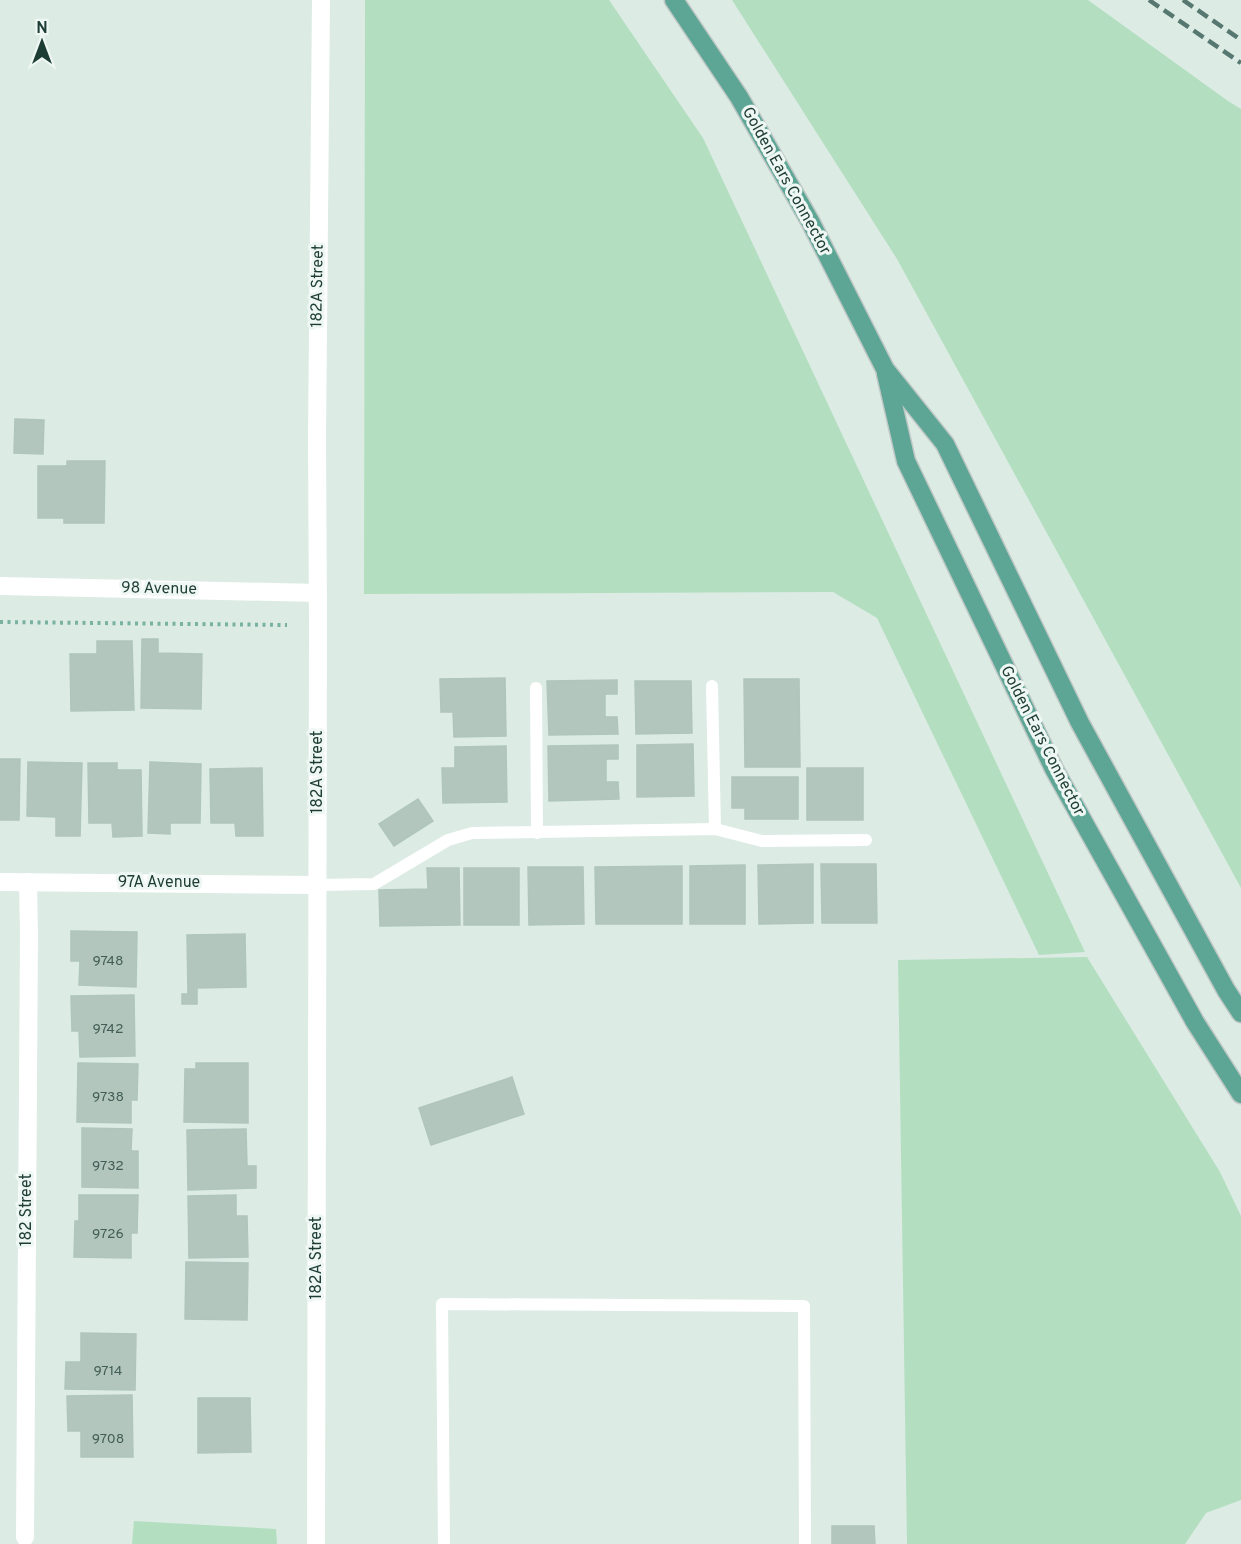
<svg xmlns="http://www.w3.org/2000/svg" width="1241" height="1544" viewBox="0 0 1241 1544" font-family="Overpass,sans-serif">
<style>
.green{fill:#b3dfc0}
.building{fill:#b2c6be;stroke:#afc5bd;stroke-width:1.5}
.lines{fill:none;stroke-linecap:round;stroke-linejoin:round}
.primary-casing{stroke:#c0c8c6;stroke-width:21}
.path{stroke:#7ab2a2;stroke-width:4;stroke-dasharray:3 4.5;stroke-linecap:butt}
.lane{stroke:#fff;stroke-width:12}
.street{stroke:#fff;stroke-width:18}
.primary{stroke:#5da695;stroke-width:18}
.rail{stroke:#577870;stroke-width:4.5;stroke-dasharray:12 6;stroke-linecap:butt}
.labels{text-anchor:middle;dominant-baseline:central;stroke-width:6;stroke-linejoin:round;paint-order:stroke}
.number-label{font-size:14px;fill:#425e56}
.street-label{font-size:16px;fill:#1d3c34;stroke:#eef7f3}
</style>
<rect width="100%" height="100%" fill="#ddebe5"/>
<g class="green">
<polygon points="365,0 609,0 703,138 1085,952 1039,955 877,618 833,592 364,594"/>
<polygon points="732,0 1088,0 1228,101 1241,109 1241,888 897,259"/>
<polygon points="1087,957 1220,1172 1241,1216 1241,1500 1206,1513 1185,1544 907,1544 898,960"/>
<polygon points="134,1521 276,1529 277,1544 132,1544"/>
</g>
<g class="building">
<polygon points="15,419 44,420 43,454 14,453"/>
<polygon points="67,461 105,461 104,523 64,523 64,518 38,518 38,466 67,466"/>
<polygon points="142,639 158,639 158,653 202,654 201,709 141,708"/>
<polygon points="97,641 132,641 134,710 71,711 70,654 97,654"/>
<polygon points="505,678 506,736 454,737 453,712 441,712 440,679"/>
<polygon points="744,679 799,679 800,767 745,767"/>
<polygon points="617,680 617,694 605,694 605,717 617,717 618,734 549,735 547,681"/>
<polygon points="635,681 691,681 692,733 636,734"/>
<polygon points="693,744 694,796 637,797 637,745"/>
<polygon points="618,745 618,759 606,759 606,782 618,782 619,799 549,801 548,746"/>
<polygon points="506,746 507,802 443,803 442,768 455,768 455,747"/>
<polygon points="0,759 20,759 19,820 0,820"/>
<polygon points="28,762 82,763 80,836 56,836 56,817 27,816"/>
<polygon points="150,762 201,764 200,823 170,823 170,834 148,833"/>
<polygon points="88,763 117,763 117,770 141,770 142,836 113,837 112,823 89,823"/>
<polygon points="262,768 263,836 236,836 235,823 211,823 210,769"/>
<rect x="807" y="768" width="56" height="52"/>
<polygon points="732,777 798,777 798,819 745,819 745,808 732,808"/>
<polygon points="418,799 433,821 394,846 379,824"/>
<polygon points="813,864 813,923 759,924 758,865"/>
<polygon points="821,864 876,864 877,923 822,923"/>
<polygon points="745,865 745,924 690,924 690,866"/>
<polygon points="682,866 682,924 596,924 595,867"/>
<polygon points="528,867 583,867 584,924 529,925"/>
<polygon points="427,868 459,868 460,925 380,926 379,890 428,889"/>
<rect x="464" y="868" width="55" height="57"/>
<polygon points="71,931 137,932 136,987 79,985 80,961 71,961"/>
<polygon points="245,934 246,987 197,988 197,1004 182,1004 182,994 188,994 187,935"/>
<polygon points="134,995 135,1056 80,1057 79,1031 72,1031 71,996"/>
<polygon points="78,1063 138,1064 137,1100 131,1100 131,1123 77,1122"/>
<polygon points="196,1063 248,1063 248,1123 184,1122 185,1069 196,1069"/>
<polygon points="512,1077 524,1114 431,1145 419,1108"/>
<polygon points="82,1128 132,1129 131,1151 138,1151 138,1188 82,1187"/>
<polygon points="246,1129 247,1166 256,1166 256,1188 188,1190 187,1130"/>
<polygon points="79,1195 138,1195 137,1233 131,1233 131,1258 74,1257 75,1221 79,1221"/>
<polygon points="236,1195 236,1216 247,1216 248,1257 189,1258 188,1196"/>
<polygon points="186,1262 248,1263 247,1320 185,1319"/>
<polygon points="81,1333 136,1334 135,1390 65,1389 66,1362 81,1362"/>
<polygon points="132,1395 133,1457 81,1457 81,1431 68,1431 67,1396"/>
<polygon points="198,1398 250,1398 251,1452 198,1453"/>
<polygon points="832,1526 874,1526 875,1544 832,1544"/>
</g>
<g class="lines">
<g class="primary-casing">
<g id="primary">
<polyline points="674,0 739,97 810,221 885,369 945,444 1080,723 1226,990 1241,1013"/>
<polyline points="886,374 906,461 1054,769 1195,1022 1241,1094"/>
</g>
</g>
<polyline class="path" points="0,622 287,625"/>
<g class="lane">
<polyline points="712,686 715,829"/>
<polyline points="536,688 537,833"/>
<polyline points="317,885 374,884 448,840 472,833 715,829 762,841 866,840"/>
<polyline points="444,1544 442,1304 804,1306 805,1544"/>
</g>
<g class="street">
<polyline points="0,586 318,593"/>
<polyline points="0,882 317,885"/>
<polyline points="25,1537 29,934 28,882"/>
<polyline points="316,1544 318,625 317,438 321,0"/>
</g>
<use href="#primary" class="primary"/>
<g class="rail">
<polyline points="1149,0 1241,63"/>
<polyline points="1183,0 1241,40"/>
</g>
</g>
<g class="labels">
<g class="number-label">
<text x="108" y="961">9748</text>
<text x="108" y="1029">9742</text>
<text x="108" y="1097">9738</text>
<text x="108" y="1166">9732</text>
<text x="108" y="1234">9726</text>
<text x="108" y="1371">9714</text>
<text x="108" y="1439">9708</text>
</g>
<g class="street-label">
<text transform="translate(786 181) rotate(61)">Golden Ears Connector</text>
<text transform="translate(318 286) rotate(-89)">182A Street</text>
<text transform="translate(159 589) rotate(1)">98 Avenue</text>
<text transform="translate(1042 741) rotate(63)">Golden Ears Connector</text>
<text transform="translate(318 772) rotate(-90)">182A Street</text>
<text x="159" y="883">97A Avenue</text>
<text transform="translate(27 1210) rotate(-90)">182 Street</text>
<text transform="translate(317 1258) rotate(-90)">182A Street</text>
</g>
</g>
<g transform="translate(42 42)" stroke="#eef7f3" stroke-width="4.5" paint-order="stroke">
<path d="M0-4.5L10 22L0 15L-10 22Z" fill="#1d3c34"/>
<text y="-9" font-size="16" font-weight="bold" text-anchor="middle" fill="#1d3c34">N</text>
</g>
</svg>
